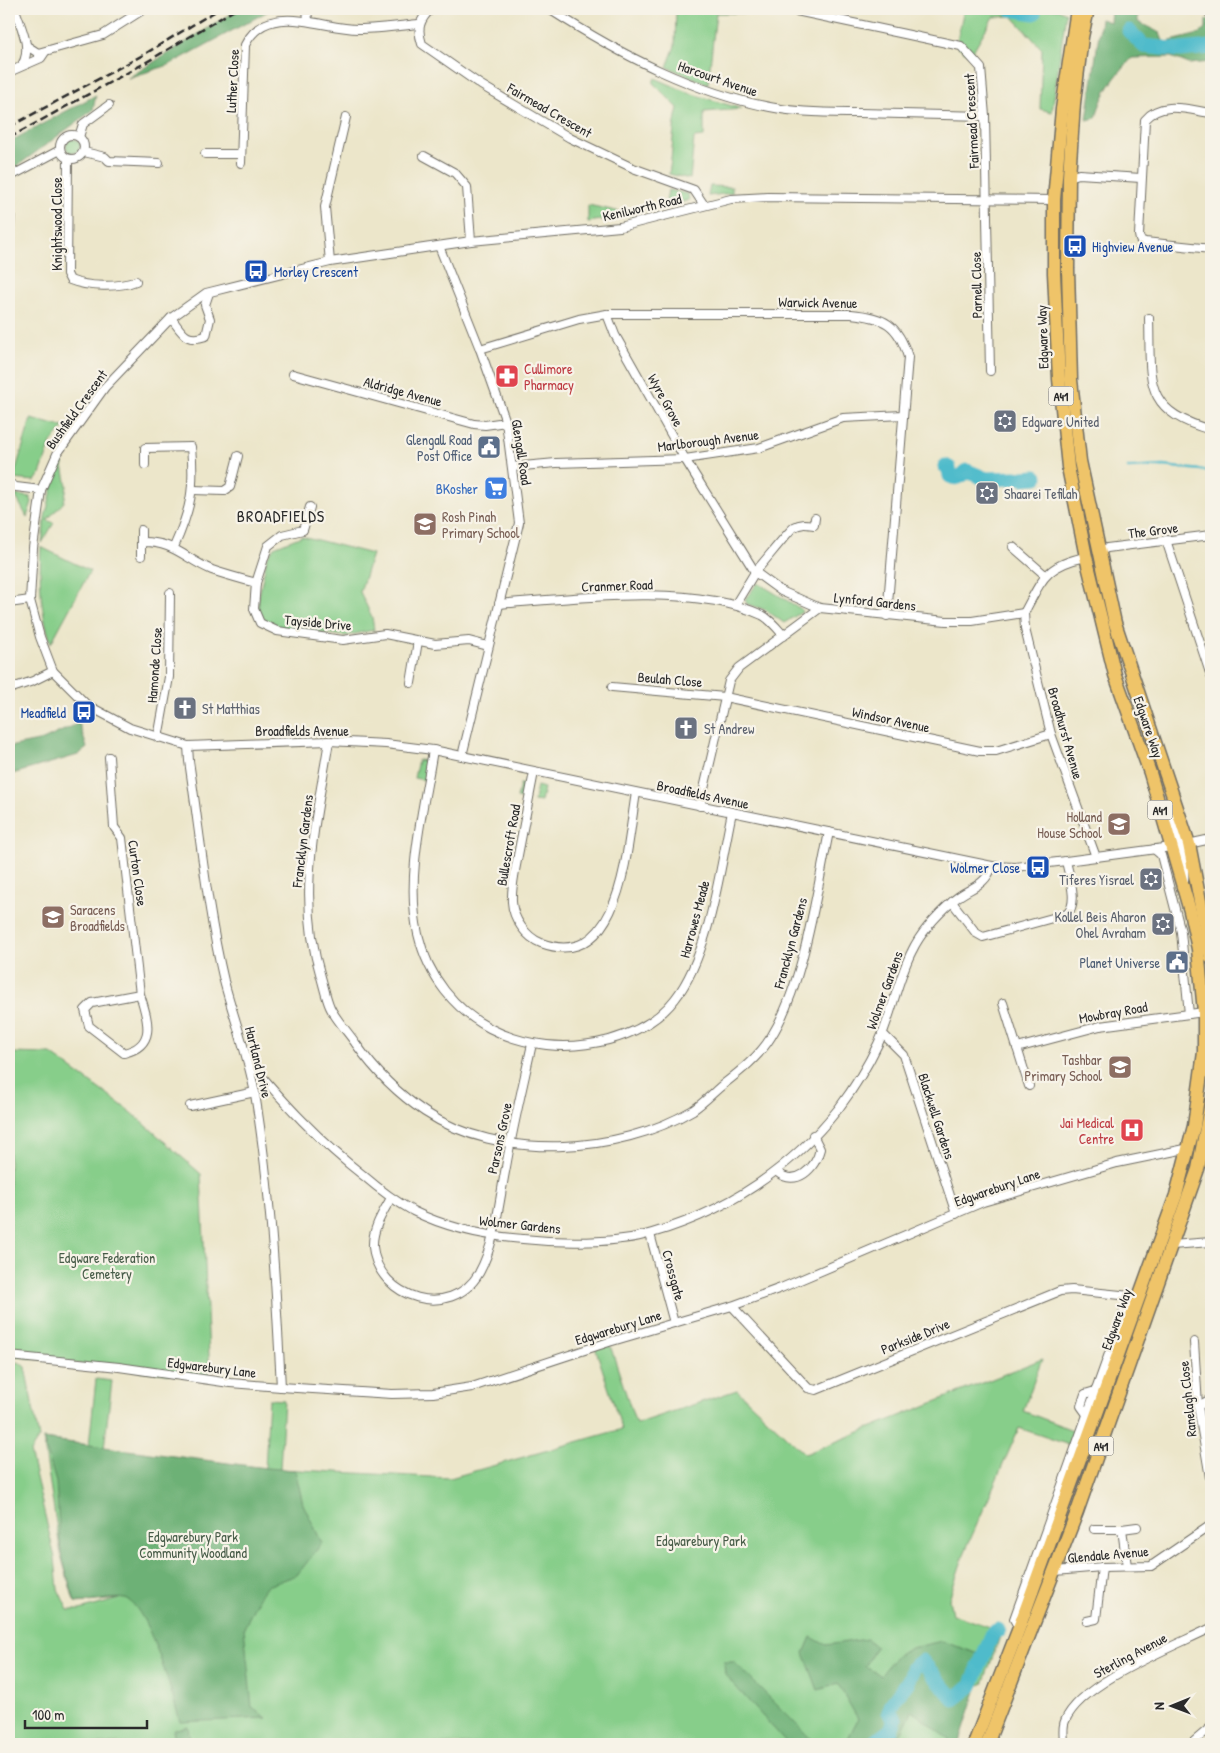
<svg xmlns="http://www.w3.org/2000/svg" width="1220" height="1753" viewBox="0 0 1220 1753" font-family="'Patrick Hand',sans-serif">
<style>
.green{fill:#87ce8a;stroke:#597c5a}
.forest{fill:#6db176;stroke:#4c6e50}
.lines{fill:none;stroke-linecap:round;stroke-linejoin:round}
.stream{stroke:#50bbcb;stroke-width:2.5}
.river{stroke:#50bbcb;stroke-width:15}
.minor-casing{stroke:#6f6c63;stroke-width:10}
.trunk-casing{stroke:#6f6c63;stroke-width:15}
.minor{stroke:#fff;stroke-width:8}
.trunk{stroke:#efc469;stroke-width:12}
.rail{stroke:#2b2b2b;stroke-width:2.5;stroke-dasharray:8 4;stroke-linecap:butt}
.labels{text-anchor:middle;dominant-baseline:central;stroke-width:4.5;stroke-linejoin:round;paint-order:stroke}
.shield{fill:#f7f3e8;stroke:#686764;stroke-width:1}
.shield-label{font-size:12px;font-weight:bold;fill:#2b2b2b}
.street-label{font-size:14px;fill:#2b2b2b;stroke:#f7f3e8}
.transit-label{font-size:14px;fill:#164399;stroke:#f7f3e8;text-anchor:start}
.health-label{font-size:14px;fill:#be3a42;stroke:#f7f3e8;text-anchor:start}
.worship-label{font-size:14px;fill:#5b616d;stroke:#f7f3e8;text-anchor:start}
.service-label{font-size:14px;fill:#4e5e75;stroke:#f7f3e8;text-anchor:end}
.shop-label{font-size:14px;fill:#366cbe;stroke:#f7f3e8;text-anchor:end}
.education-label{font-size:14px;fill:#785e54;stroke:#f7f3e8;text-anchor:start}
.park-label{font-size:14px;fill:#475c48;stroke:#f7f3e8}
.quarter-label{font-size:16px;letter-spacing:1px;fill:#2b2b2b;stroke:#f7f3e8}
</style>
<rect width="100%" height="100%" fill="#f7f3e8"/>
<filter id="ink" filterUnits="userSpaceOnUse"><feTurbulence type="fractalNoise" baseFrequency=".02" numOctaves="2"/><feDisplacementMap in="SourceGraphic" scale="10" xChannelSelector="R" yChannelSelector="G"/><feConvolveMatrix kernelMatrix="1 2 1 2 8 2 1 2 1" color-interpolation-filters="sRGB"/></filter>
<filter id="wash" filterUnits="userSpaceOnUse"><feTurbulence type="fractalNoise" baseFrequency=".0096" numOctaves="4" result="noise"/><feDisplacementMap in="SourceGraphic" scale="20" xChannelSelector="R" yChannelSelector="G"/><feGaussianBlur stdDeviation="1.12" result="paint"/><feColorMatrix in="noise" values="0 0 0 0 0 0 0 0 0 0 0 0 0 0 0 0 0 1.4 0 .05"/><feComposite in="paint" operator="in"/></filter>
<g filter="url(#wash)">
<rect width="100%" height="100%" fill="#ece6ca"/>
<g class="green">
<polygon points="676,9 742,9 743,13 716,13 708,84 667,67 675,46"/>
<polygon points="964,9 1058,9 1066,13 1052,112 1040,109 1042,49 1012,16 993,17 970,56 956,45"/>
<path d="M 655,78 L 689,93 L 742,109 L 704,112 L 704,137 L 694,138 L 690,179 L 669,174 C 673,151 672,130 678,108 L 653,83 Z"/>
<circle cx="73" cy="146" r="7"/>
<polygon points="710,186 732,187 732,193 708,196"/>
<polygon points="668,190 688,194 689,200 665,207"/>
<polygon points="588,205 635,215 588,222"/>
<polygon points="31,419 64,427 51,443 40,474 35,481 13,479"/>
<polygon points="61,455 67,486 64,502 47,520 54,523 42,543 45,517"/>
<polygon points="15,495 30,497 32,502 27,517"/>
<polygon points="302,536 372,554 360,592 372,617 374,630 345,636 266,625 258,615 258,601 267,557 274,547"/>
<path d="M 41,547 L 90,571 L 51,643 C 40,610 39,581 41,547 Z"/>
<polygon points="758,583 801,609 802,612 784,623 766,610 747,604 745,599"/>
<polygon points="418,760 427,761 424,780 414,778"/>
<polygon points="520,784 527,785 524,800 517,798"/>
<polygon points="537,786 544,788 541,802 534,801"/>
<polygon points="9,1053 51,1054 131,1112 201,1174 210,1379 9,1356"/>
<polygon points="609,1342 636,1424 737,1390 805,1454 1042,1359 1023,1411 1075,1431 1069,1445 1019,1428 964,1554 949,1599 952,1614 1002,1631 983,1684 970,1687 960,1744 9,1744 9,1363 19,1362 25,1367 39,1438 30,1452 55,1558 58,1589 68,1610 80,1610 119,1599 76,1603 74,1601 61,1555 43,1439 89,1445 96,1379 112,1381 104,1448 265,1468 269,1399 284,1400 280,1469 450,1478 622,1429 595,1347"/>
</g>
<g class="forest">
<polygon points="239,9 272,9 169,65 128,78"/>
<path d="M 1111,9 L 1138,9 L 1138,22 L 1160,33 L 1163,41 L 1167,42 L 1199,34 L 1206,28 L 1206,20 L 1211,20 L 1211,62 L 1189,64 L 1171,57 L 1132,58 C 1116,75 1101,94 1096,118 L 1087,120 L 1101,19 L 1110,22 Z"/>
<polygon points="96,95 93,110 9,172 9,142"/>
<polygon points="79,723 87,748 78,755 9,775 9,747 43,740"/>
<path d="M 43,1439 L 266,1468 L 295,1470 L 303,1504 L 322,1543 L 297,1575 L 267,1586 L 259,1597 L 244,1628 L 252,1708 L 267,1718 L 180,1722 C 174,1700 147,1603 125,1599 C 109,1596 91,1604 75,1602 L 61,1554 L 56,1482 Z"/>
<polygon points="811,1637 826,1645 867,1639 876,1647 865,1667 881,1675 896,1656 911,1648 942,1641 987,1657 959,1744 948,1744 949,1739 912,1711 902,1732 887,1740 887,1744 845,1744 858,1719 838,1684 818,1690 804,1653"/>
<polygon points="724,1662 734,1662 816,1744 788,1744 725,1675"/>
<polygon points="188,1726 190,1744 175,1744 173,1730"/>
</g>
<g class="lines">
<polyline class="stream" points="1128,468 1163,466 1211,471"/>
<g class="river">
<polyline points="1011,9 1034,13"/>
<polyline points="1129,31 1144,46 1181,50 1211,47"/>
<path d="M 945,466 L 949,468 L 950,476 C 957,480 962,476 967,471 L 986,479 L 1016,478"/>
<polyline points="1023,478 1036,477"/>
<polyline points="990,1640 993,1633 998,1630"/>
<path d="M 872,1744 L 891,1730 L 895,1719 L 889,1712 C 895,1690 910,1688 913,1668 L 922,1661 L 954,1699 L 971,1686 L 989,1642"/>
</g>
</g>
</g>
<g filter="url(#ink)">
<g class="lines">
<g class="minor-casing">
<g id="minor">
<path d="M 15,9 C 20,26 33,48 22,65"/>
<polyline points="307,9 308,20"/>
<path d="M 431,9 C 419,20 417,29 422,44 L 481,85 L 570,138 L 633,168 L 694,190 L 704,205"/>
<path d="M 549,9 C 619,54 698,96 781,109 C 807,113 834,113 860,113 C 902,114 943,115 985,116"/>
<polyline points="787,9 961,46 981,68 985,116 990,371"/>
<polyline points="1206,9 1211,15"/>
<polyline points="27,46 38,53 103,35 144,9"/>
<polyline points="9,72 41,58 45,52"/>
<path d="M 1211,113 C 1189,110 1161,100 1145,120 L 1139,235 L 1140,240 L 1145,242 L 1211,249"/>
<circle cx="72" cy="147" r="12"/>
<polyline points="79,137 83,124 109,105"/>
<polyline points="84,152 105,157 109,161 159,163"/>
<polyline points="205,154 241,154"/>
<polyline points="424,156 455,173 467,187 471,241"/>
<path d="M 68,159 L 67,274 L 70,280 C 87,287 119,288 136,281"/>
<path d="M 241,163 L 245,45 C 267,0 322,29 358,29 C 378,29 399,26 419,24"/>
<polyline points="9,177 60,150"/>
<polyline points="1069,177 1079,174 1141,178"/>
<polyline points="9,194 11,199 9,255"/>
<polyline points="1054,200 768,197 731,199 620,227 471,241 330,262 206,293 171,318 105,387 57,454 41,490 33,548 30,600 40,637 53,671 87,705 130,728 188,746 329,741 386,744 433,750 992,866 1015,867 1066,861 1179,846 1211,839"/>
<polyline points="439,246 480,349 506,422 519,523 462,756"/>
<polyline points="330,262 325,207 346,117"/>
<path d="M 607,314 L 615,335 L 685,459 L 755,572 C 761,566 791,528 794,527 C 801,523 806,524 814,525 L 815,518"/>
<path d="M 171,318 C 183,333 185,343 206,336 L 210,319 L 205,305 L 209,293"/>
<path d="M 1149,318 C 1151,380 1141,410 1211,430"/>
<path d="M 480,349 L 579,319 L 607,314 L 851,314 C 884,317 898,324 908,357 L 887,616"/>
<polyline points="293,374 474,424 485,425 506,422"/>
<path d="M 145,465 L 145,448 L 191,447 C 195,488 191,509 174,547"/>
<polyline points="512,467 556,463 685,459 759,448 843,418 903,415"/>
<polyline points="9,483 16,487 41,490"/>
<polyline points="193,490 224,491 230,487 238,456"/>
<polyline points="310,507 303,530 282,535 268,546 256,583 254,609 260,623 277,631 343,640 385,634 435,644 469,641 488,646"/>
<polyline points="141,530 141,542"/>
<polyline points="1166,540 1211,676"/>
<polyline points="1013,547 1045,575"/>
<polyline points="1099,552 1107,548 1211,535"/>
<path d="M 141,556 L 141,542 C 174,541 185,559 212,570 C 226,575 242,579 256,583"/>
<polyline points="9,603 30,600"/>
<path d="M 499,604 C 574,598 693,583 762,615 C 770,619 778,629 784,636"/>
<polyline points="735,605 755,572 781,591 820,608"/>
<polyline points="1024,613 1025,629 1051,734 1096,857"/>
<path d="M 1024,613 C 1042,580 1045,565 1086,557"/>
<polyline points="411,683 418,641"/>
<polyline points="612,687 725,697 980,751 996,751 1051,734"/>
<polyline points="9,689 33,681 53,671"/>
<polyline points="158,738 169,677 170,593"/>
<path d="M 329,741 C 316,822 296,896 321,977 C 324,987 326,998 330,1007 C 336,1020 348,1032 356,1044 C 375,1071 398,1094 425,1112 C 499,1161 618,1155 693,1110 C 702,1104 711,1095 720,1087 C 738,1073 759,1057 771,1037 C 804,984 816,894 829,832"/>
<path d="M 188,746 L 189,761 C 200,834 207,909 224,981 C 234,1019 248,1055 255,1094 C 271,1191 276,1289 281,1387"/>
<path d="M 433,750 C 424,808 405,876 418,934 C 439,1022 525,1062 609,1040 C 634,1033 659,1020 675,999 C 710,954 720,868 732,812"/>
<path d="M 109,757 L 114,827 L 122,838 L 140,994 L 92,1003 L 85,1010 L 89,1026 L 124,1053 C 158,1045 147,1018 140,994"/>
<path d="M 534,772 C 529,798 524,824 519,850 C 516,867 511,885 512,902 C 513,919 526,937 541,943 C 623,973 627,843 636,793"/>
<polyline points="700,806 729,681 739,668 820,608 946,621 972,621 1024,613"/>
<path d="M 1173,807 C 1172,833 1187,856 1184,881"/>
<polyline points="1154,849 1161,855 1181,932 1189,1014"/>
<path d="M 952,902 L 976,933 L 983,937 L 1067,914 C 1079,903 1069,876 1066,861"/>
<polyline points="1003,1003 1029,1086"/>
<polyline points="882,1033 904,1055 956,1214"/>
<polyline points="1017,1048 1100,1026 1204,1012 1211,1003"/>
<path d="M 248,1060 C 285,1104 319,1141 364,1176 C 379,1189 395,1201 413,1211 C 447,1228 485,1236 523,1239 C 560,1243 615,1244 652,1233 C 727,1211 790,1170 839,1108 C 854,1088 867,1067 878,1044 C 892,1015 897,980 912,951 C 921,932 937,915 953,901 C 968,887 985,888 992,866"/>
<polyline points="190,1106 255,1092"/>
<path d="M 777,1172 C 796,1188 816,1168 820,1149 L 813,1135"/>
<path d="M 391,1198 C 383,1212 372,1229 373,1247 C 378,1299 451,1321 479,1273 C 496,1242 499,1201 506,1167 C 513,1126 523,1085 532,1044"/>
<polyline points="650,1234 674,1323"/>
<polyline points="1172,1245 1211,1242"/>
<polyline points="732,1306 808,1388 816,1390 1060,1291 1072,1290 1140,1297"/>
<polyline points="1194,1342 1198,1406 1211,1484"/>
<polyline points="9,1356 119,1367 230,1383 281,1387 392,1394 433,1393 472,1387 609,1342 732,1306 781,1288 983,1202 1117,1163 1190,1148"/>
<polyline points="1198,1406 1211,1399"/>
<polyline points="1086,1413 1081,1406 1085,1394 1095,1391"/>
<polyline points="1094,1529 1122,1529 1127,1566"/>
<polyline points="1122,1529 1137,1527"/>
<polyline points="1055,1571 1102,1567 1151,1566 1211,1525"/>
<polyline points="1087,1621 1096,1619 1102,1567"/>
<polyline points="1019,1628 1014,1619 1130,1295"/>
<path d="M 1064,1744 C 1064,1738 1062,1727 1065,1721 C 1081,1682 1173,1647 1211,1628"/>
<polyline points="1191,1744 1211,1727"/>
</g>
</g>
<g class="trunk-casing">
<g id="trunk">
<polyline points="1088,9 1082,37 1074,103 1069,177 1068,269 1071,380 1080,461 1115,623 1189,844 1211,958"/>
<polyline points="974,1744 1019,1628 1176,1195 1194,1126 1204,1052 1204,1012 1198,949 1190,911 1150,773 1115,675 1086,557 1068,467 1059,379 1054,273 1054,200 1062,109 1077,9"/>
<polyline points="987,1744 1077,1512 1198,1169 1211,1103"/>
</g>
</g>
<use href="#minor" class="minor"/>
<use href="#trunk" class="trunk"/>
<g class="rail">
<polyline points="9,127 143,55 219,9"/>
<polyline points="9,138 145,63 236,9"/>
</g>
</g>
</g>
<defs>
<g id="bus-square" transform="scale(1.25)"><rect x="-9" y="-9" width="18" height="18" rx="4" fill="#1a4fb4" stroke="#f7f3e8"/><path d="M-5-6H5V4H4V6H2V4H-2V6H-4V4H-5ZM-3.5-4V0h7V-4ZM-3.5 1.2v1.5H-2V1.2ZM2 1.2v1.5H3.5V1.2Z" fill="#fff"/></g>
<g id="pharmacy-square" transform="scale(1.25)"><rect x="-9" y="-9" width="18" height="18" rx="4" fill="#e0444e" stroke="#f7f3e8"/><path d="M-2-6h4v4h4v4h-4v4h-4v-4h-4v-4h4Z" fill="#fff"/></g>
<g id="synagogue-square" transform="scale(1.25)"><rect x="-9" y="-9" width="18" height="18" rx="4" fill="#6b7280" stroke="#f7f3e8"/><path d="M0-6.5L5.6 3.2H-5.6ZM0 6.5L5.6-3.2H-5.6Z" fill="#fff"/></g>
<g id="civic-square" transform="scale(1.25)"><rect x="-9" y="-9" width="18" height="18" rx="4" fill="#5c6f8a" stroke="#f7f3e8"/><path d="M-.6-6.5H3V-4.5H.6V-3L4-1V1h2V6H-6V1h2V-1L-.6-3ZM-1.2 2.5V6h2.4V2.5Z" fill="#fff"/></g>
<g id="supermarket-square" transform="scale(1.25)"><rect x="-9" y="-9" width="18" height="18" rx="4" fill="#3f7fe0" stroke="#f7f3e8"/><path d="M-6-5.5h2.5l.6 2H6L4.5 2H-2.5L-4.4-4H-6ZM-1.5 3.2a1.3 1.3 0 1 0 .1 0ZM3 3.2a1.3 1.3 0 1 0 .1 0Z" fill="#fff"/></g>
<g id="school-square" transform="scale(1.25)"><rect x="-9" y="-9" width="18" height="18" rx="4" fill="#8d6e63" stroke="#f7f3e8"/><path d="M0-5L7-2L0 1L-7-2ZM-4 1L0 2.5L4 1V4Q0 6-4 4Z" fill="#fff"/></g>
<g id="church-square" transform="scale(1.25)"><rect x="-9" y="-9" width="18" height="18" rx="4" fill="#6b7280" stroke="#f7f3e8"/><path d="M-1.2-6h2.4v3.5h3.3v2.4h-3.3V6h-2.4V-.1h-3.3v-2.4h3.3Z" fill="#fff"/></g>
<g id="hospital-square" transform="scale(1.25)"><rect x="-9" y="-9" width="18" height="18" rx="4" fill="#e0444e" stroke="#f7f3e8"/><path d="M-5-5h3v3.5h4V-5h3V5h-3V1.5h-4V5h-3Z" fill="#fff"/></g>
</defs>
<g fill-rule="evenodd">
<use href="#bus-square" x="1075" y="246"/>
<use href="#bus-square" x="256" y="271"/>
<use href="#pharmacy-square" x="507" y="376"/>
<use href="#synagogue-square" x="1005" y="421"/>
<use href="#civic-square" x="489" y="447"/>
<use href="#supermarket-square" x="496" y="488"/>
<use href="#synagogue-square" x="987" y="493"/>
<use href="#school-square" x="425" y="524"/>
<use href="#church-square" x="185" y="708"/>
<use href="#bus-square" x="84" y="712"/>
<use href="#church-square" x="686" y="728"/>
<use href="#school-square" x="1119" y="824"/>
<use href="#bus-square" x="1038" y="867"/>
<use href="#synagogue-square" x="1151" y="879"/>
<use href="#school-square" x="53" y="917"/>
<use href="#synagogue-square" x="1163" y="924"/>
<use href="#civic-square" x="1177" y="962"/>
<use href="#school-square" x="1120" y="1067"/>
<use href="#hospital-square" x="1132" y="1130"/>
</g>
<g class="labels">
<g class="shield">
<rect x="1048.5" y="386.5" width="25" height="19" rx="4"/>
<rect x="1147.5" y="800.5" width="25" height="19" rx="4"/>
<rect x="1088.5" y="1436.5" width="25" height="19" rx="4"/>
</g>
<g class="shield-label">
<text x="1061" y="396">A41</text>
<text x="1160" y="810">A41</text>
<text x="1101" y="1446">A41</text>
</g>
<g class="street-label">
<text transform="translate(718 78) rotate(19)">Harcourt Avenue</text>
<text transform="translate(232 81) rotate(-87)">Luther Close</text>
<text transform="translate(550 110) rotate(30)">Fairmead Crescent</text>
<text transform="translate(971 121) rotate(-93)">Fairmead Crescent</text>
<text transform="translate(642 207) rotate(-13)">Kenilworth Road</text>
<text transform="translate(56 224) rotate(-90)">Knightswood Close</text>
<text transform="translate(976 285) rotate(-91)">Parnell Close</text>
<text transform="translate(818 302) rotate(1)">Warwick Avenue</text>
<text transform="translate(1042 337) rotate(-92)">Edgware Way</text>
<text transform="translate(403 391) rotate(15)">Aldridge Avenue</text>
<text transform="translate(666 400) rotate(61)">Wyre Grove</text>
<text transform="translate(76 409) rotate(-54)">Bushfield Crescent</text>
<text transform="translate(708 440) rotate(-7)">Marlborough Avenue</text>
<text transform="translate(522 452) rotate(81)">Glengall Road</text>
<text transform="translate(1153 530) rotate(-7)">The Grove</text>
<text transform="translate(617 585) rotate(-2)">Cranmer Road</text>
<text transform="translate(875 601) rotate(6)">Lynford Gardens</text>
<text transform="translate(318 622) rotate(5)">Tayside Drive</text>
<text transform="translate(154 665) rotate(-86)">Hamonde Close</text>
<text transform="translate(670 679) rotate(5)">Beulah Close</text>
<text transform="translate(891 719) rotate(12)">Windsor Avenue</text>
<text transform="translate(1149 727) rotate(71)">Edgware Way</text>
<text x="302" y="730">Broadfields Avenue</text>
<text transform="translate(1066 733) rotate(74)">Broadhurst Avenue</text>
<text transform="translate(703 794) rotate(12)">Broadfields Avenue</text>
<text transform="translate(302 841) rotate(-83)">Francklyn Gardens</text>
<text transform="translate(508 845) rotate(-80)">Bullescroft Road</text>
<text transform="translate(138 873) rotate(82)">Curton Close</text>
<text transform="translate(694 919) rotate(-75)">Harrowes Meade</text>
<text transform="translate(790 943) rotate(-75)">Francklyn Gardens</text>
<text transform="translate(884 990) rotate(-70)">Wolmer Gardens</text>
<text transform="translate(1113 1012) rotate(-10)">Mowbray Road</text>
<text transform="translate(259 1062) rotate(76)">Hartland Drive</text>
<text transform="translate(937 1116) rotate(72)">Blackwell Gardens</text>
<text transform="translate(499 1138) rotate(-78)">Parsons Grove</text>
<text transform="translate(997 1187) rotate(-19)">Edgwarebury Lane</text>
<text transform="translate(520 1224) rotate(6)">Wolmer Gardens</text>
<text transform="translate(674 1275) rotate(75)">Crossgate</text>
<text transform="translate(1116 1319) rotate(-70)">Edgware Way</text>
<text transform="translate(618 1327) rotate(-17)">Edgwarebury Lane</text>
<text transform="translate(915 1336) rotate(-22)">Parkside Drive</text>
<text transform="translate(212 1367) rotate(7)">Edgwarebury Lane</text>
<text transform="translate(1187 1399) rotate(-96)">Ranelagh Close</text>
<text transform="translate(1108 1554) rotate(-5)">Glendale Avenue</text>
<text transform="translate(1130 1655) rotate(-28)">Sterling Avenue</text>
</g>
<g class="transit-label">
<text x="1092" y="246">Highview Avenue</text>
<text x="274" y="271">Morley Crescent</text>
<text x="66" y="712" text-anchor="end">Meadfield</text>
<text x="1020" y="867" text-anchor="end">Wolmer Close</text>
</g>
<g class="health-label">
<text x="524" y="368">Cullimore<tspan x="524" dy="16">Pharmacy</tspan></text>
<text x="1114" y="1122" text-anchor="end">Jai Medical<tspan x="1114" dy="16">Centre</tspan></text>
</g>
<g class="worship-label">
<text x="1022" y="421">Edgware United</text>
<text x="1004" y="493">Shaarei Tefilah</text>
<text x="202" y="708">St Matthias</text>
<text x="704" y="728">St Andrew</text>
<text x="1134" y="879" text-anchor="end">Tiferes Yisrael</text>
<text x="1146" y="916" text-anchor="end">Kollel Beis Aharon<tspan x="1146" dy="16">Ohel Avraham</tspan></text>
</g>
<g class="service-label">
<text x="472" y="439">Glengall Road<tspan x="472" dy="16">Post Office</tspan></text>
<text x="1160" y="962">Planet Universe</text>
</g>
<g class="shop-label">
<text x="478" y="488">BKosher</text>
</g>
<g class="education-label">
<text x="442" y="516">Rosh Pinah<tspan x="442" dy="16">Primary School</tspan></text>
<text x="1102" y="816" text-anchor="end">Holland<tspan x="1102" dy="16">House School</tspan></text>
<text x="70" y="909">Saracens<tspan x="70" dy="16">Broadfields</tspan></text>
<text x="1102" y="1059" text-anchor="end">Tashbar<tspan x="1102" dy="16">Primary School</tspan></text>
</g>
<g class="park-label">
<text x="107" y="1257">Edgware Federation<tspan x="107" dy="16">Cemetery</tspan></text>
<text x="193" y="1536">Edgwarebury Park<tspan x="193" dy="16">Community Woodland</tspan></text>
<text x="701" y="1540">Edgwarebury Park</text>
</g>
<g class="quarter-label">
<text x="281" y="516">BROADFIELDS</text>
</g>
</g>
<rect width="1220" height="1753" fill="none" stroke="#f7f3e8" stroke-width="30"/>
<g transform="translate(1172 1706) rotate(269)" stroke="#f7f3e8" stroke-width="4" paint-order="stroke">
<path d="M0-4L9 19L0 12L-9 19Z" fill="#2b2b2b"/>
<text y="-8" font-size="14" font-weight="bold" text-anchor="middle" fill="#2b2b2b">N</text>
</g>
<path d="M25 1720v8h122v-8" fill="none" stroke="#2b2b2b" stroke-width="2.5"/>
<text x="32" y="1720" font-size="15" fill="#2b2b2b" stroke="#f7f3e8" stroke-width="4" paint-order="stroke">100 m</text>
</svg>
